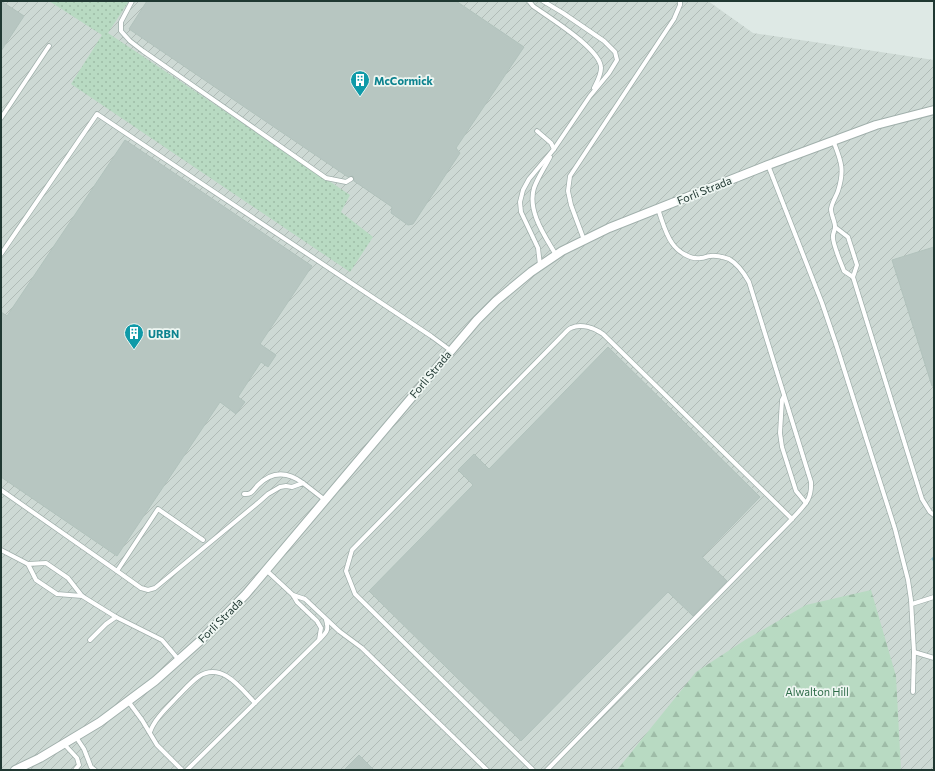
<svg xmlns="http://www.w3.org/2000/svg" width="935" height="771" viewBox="0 0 935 771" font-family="Commissioner,sans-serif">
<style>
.industrial{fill:url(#industrial-furrows)}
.grass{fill:url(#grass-dots)}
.forest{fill:url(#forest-firs)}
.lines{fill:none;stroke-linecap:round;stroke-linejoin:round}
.stream{stroke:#88bfcc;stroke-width:3}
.building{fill:#b7c6c1;stroke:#b1c2bc}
.service-casing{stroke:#a1b0ac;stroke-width:5.5}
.minor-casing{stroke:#a1b0ac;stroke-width:10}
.service{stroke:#fff;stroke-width:4}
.minor{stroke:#fff;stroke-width:8}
.labels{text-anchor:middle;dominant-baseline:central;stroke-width:3.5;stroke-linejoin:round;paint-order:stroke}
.culture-label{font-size:11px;font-weight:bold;fill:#0d838f;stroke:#eef6f2;text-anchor:start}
.street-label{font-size:11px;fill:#203832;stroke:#eef6f2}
.park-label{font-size:11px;fill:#2d6c48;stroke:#eef6f2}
</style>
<defs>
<pattern id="industrial-furrows" width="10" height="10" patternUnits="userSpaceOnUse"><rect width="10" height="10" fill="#cdd9d4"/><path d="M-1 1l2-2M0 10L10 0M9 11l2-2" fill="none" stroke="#b0bbb6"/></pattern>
<pattern id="grass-dots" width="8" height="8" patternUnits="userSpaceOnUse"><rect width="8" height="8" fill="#b8dac2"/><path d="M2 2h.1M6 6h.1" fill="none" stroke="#9ebca7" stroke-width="1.8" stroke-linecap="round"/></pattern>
<pattern id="forest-firs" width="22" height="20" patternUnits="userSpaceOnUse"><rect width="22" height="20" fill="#b8dac2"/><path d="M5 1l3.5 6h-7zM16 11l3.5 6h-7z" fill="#9ebca7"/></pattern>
</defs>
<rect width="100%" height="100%" fill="#dee9e5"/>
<polygon class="industrial" points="1,1 708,1 753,33 934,60 934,770 1,770"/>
<polygon class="grass" points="49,1 129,1 108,33 350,195 341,212 373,237 350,272 71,84 102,35"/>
<polygon class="forest" points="871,590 896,676 901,770 617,770 696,672 745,640 806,605"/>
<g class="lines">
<polyline class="stream" points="933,559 934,558"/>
</g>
<g class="building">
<polygon points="1,1 24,16 1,51"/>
<polygon points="147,1 456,1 524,47 456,148 460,153 413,224 408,225 391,213 392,207 354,181 354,179 353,176 348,177 129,29"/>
<polygon points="125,140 312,266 260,344 276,355 268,367 261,362 238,397 245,402 236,414 220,402 117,556 1,477 1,312 7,316"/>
<polygon points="934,247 934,386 932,386 892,260"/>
<polygon points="608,347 760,497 702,557 727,581 693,616 668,592 521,741 369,591 473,485 458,470 474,454 489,469"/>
<polygon points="359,755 374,770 344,770"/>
</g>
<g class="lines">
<g class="service-casing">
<g id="service">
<polyline points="132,1 121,22 121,31 130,41 143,51 326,178 346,182 351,179"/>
<path d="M 529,1 L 533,6 C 548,17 601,49 601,68 C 601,75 597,82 594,88"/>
<polyline points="1,118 49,46"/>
<polyline points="537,131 551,143 554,149"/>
<path d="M 833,140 C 841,161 845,169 838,191 C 836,197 832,202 831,209 C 831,215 835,221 835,227 C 835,230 833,233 833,236 C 832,243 841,263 844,271 L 853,277 L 922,499 L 930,512 L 934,515"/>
<path d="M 550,157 C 545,167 538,177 534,188 C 527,211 545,236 556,255"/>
<polyline points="768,165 822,303 836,344 895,529 908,580 911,600 914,652 913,692"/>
<polyline points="835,227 848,237 857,265 853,277"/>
<polyline points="584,240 571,205 568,191 570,176 674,19 680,5 680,1"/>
<polyline points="1,254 97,114 431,336 450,350"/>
<polyline points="540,265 538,248 521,212 520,202 523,190 529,179 554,149 590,96 609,73 617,60 615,52 604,41 563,13 543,1"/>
<polyline points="784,396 782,400 780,433 782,447 796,491 806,503"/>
<polyline points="1,490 117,571 158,509 203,540"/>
<path d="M 244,494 C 252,495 253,490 258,485 C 273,470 288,472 303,483"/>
<polyline points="1,550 28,564 46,563 68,578 82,596 116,617"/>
<polyline points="28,564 36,580 57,594 82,596"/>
<polyline points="117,571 141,588 148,590 155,588 259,502 268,494 280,487 286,486 292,487 303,483 325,500"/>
<polyline points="293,595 305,599 339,631 362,648 487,770"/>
<polyline points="912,604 934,597"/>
<path d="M 320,639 C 327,632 329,630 326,620"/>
<polyline points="90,640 106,624 116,617 162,640 179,660"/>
<polyline points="914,652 934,658"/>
<polyline points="128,701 142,720 157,745 182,770"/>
<path d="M 150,732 C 155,718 168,707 178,696 C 184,690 191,682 198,677 C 221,661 240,687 255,703"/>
<polyline points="76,737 84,749 91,767 95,770"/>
<polyline points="64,744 77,758 79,765 75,770"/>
<polyline points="187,770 319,640 321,628 317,621 297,602 293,595 266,570"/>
<path d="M 533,770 L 355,594 L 346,571 L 352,550 L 563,335 C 565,333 568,329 571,328 C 581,323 595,328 603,334 L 792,519"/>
<path d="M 547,770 L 792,519 C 804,505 812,501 811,482 L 749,282 C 744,273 738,264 729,259 C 723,257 716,255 710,256 C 707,256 705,258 701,258 C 691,260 678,252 672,243 C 665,233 662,220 658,209"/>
</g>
</g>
<g class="minor-casing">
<polyline id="minor" points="15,770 40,758 100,722 155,681 200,641 246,594 477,320 496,301 531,272 562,251 609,228 768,165 876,125 934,110"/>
</g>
<use href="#service" class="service"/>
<use href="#minor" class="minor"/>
</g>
<defs>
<g id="building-pin" transform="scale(1)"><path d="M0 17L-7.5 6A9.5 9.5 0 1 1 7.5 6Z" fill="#0f9aa8" stroke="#eef6f2"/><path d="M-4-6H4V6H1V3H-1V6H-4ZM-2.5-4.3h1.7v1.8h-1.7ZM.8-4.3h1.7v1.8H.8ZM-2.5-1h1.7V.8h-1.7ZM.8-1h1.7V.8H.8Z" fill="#fff"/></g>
</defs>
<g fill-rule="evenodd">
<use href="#building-pin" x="360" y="80"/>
<use href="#building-pin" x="134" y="333"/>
</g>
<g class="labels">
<g class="culture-label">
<text x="374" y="80">McCormick</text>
<text x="148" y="333">URBN</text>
</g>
<g class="street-label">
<text transform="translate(704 190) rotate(-22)">Forli Strada</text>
<text transform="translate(430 374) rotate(-50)">Forli Strada</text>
<text transform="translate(220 620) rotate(-45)">Forli Strada</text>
</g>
<g class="park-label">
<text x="817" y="691">Alwalton Hill</text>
</g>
</g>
<rect width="935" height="771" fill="none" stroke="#203832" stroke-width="4"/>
</svg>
